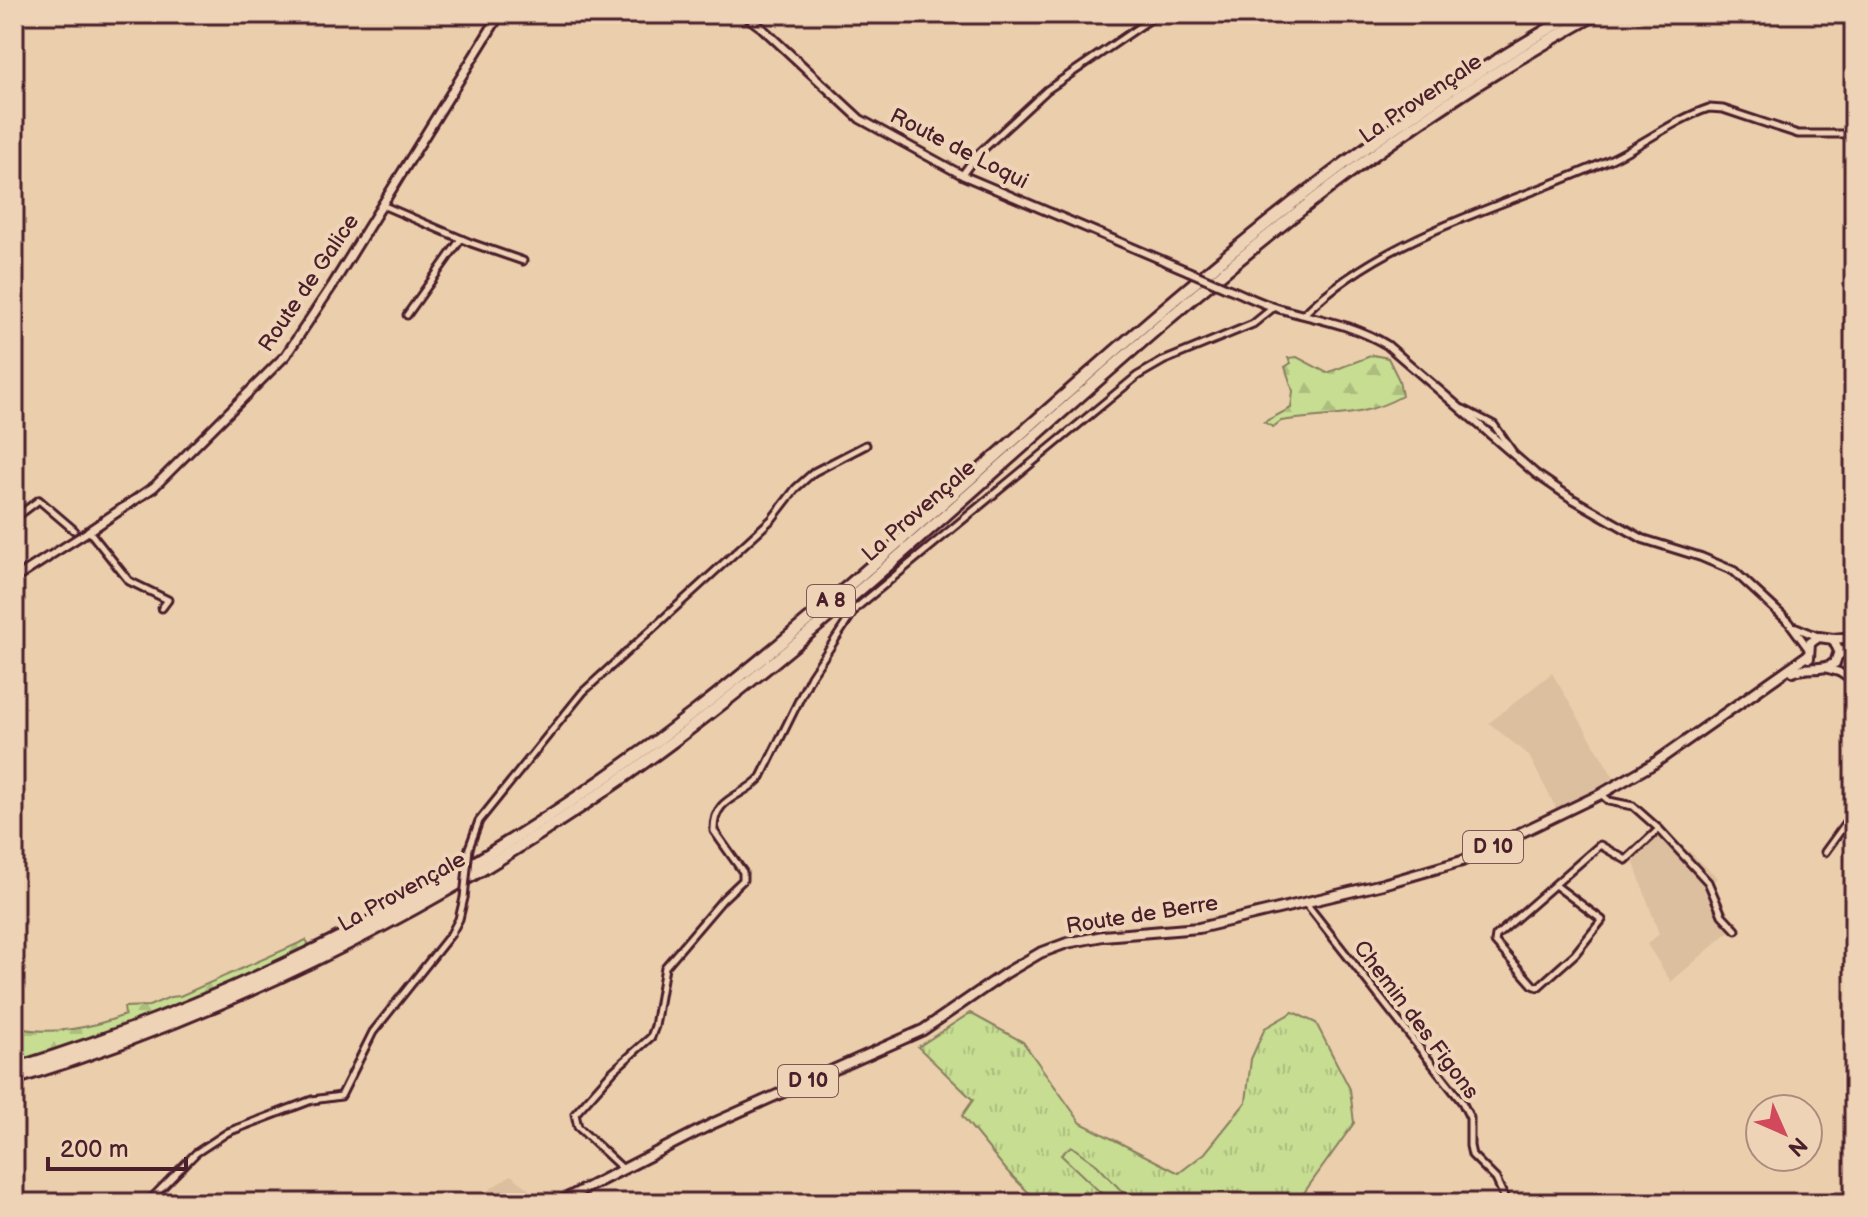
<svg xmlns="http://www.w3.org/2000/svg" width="1868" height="1217" viewBox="0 0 1868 1217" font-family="'Balsamiq Sans',sans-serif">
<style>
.built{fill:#dcbf9e}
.grass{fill:url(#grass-tufts);stroke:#887e5e;stroke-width:2}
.forest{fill:url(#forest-firs);stroke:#887e5e;stroke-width:2}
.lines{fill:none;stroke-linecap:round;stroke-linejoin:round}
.minor-casing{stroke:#4a1f2b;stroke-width:11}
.tertiary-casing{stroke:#4a1f2b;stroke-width:12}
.secondary-casing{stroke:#4a1f2b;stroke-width:13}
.primary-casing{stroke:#4a1f2b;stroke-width:14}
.motorway-casing{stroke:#4a1f2b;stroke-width:16}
.minor{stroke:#efd3b6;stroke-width:5}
.tertiary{stroke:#efd3b6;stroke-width:6}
.secondary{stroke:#efd3b6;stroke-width:7}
.primary{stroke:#efd3b6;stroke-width:8}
.motorway{stroke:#efd3b6;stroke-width:10}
.minor-bridge-casing{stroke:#4a1f2b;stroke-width:11;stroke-linecap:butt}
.tertiary-bridge-casing{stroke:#4a1f2b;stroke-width:12;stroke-linecap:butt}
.minor-bridge{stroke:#efd3b6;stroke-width:5}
.tertiary-bridge{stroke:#efd3b6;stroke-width:6}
.labels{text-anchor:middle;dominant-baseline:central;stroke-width:8;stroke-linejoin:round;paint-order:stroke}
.shield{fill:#efd3b6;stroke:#7c5555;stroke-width:2}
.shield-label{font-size:20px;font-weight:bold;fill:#4a1f2b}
.street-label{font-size:22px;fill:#4a1f2b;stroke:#efd3b6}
</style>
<defs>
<pattern id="grass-tufts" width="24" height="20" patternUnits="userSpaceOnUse" patternTransform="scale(2)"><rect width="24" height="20" fill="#c6dd92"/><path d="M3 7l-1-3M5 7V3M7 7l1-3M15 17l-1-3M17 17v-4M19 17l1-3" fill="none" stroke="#acbd7e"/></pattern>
<pattern id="forest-firs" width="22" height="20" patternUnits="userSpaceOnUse" patternTransform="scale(2)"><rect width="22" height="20" fill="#c6dd92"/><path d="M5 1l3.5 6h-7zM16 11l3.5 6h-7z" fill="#acbd7e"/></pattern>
</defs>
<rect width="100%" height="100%" fill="#ebcfad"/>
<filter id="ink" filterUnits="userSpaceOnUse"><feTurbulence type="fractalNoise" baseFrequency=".0125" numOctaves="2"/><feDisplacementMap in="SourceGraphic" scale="16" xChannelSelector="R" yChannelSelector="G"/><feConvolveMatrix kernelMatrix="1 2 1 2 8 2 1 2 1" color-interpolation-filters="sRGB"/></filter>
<g filter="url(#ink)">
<g class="built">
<polygon points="1552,673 1614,778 1557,810 1529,756 1489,723"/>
<polygon points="1659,834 1689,851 1718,878 1707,885 1731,930 1671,982 1647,944 1659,934 1634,863 1637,852"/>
<polygon points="511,1175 527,1187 537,1203 469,1203"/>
</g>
<polygon class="grass" points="1293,1012 1316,1023 1350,1089 1354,1123 1303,1194 1294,1203 1037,1201 1007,1171 962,1116 973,1100 918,1047 970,1013 1023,1042 1081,1123 1179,1173 1205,1153 1246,1102 1251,1059 1265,1028"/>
<g class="forest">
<path d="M 1373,355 L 1388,358 L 1399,380 L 1402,396 C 1361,419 1326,414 1281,421 L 1273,427 L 1264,422 L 1291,408 L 1293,391 L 1285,367 L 1291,363 L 1288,358 L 1297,357 L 1327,373 Z"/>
<path d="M 306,940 L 310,946 C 214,990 116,1032 14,1062 L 14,1045 L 21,1039 L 14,1035 L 14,1027 C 50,1036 91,1028 125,1015 L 124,1007 L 149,1006 L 170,997 L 180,996 Z"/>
<polygon points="1071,1146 1097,1165 1133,1203 1106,1203 1101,1193 1061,1155"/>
</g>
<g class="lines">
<g class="minor-casing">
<g id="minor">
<polyline points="962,175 976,156 1047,90 1158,14"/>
<polyline points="382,205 471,243 523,261"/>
<path d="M 1304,314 C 1387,233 1503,208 1607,161 C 1641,146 1673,120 1709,108 L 1723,109 L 1798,134 L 1854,134"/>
<polyline points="407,315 461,239"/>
<polyline points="1463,409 1494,425 1512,451"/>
<polyline points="15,518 39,500 74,530"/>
<polyline points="89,531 129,581 168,600 162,608"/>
<polyline points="1601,794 1609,801 1633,806 1659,829 1708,882 1722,915 1736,930"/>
<polyline points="469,848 479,821 583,692 772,519 796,488 814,472 866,445"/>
<polyline points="1825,852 1854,812"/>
<polyline points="1555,885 1602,920 1575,954 1538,987 1533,985 1495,942 1496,936 1600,845 1626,860 1659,829"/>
<polyline points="1305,902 1462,1102 1470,1118 1470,1146 1472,1155 1496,1179 1507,1203"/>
<path d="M 623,1169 L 578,1127 L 575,1114 L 613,1071 L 651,1037 L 655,1026 L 665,967 L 723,899 L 743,880 L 743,872 L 714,831 C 713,796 743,798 761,777 L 811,676 L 856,608 L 1137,376 L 1163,361 L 1253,324 L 1274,307"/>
<polyline points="147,1203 196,1153 228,1132 312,1100 341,1096 373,1032 451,934 459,919 464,898"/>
</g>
</g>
<g class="tertiary-casing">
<g id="tertiary">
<polyline points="743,14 762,28 860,119 964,176 1188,271"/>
<path d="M 1227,288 C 1243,294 1258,302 1274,307 C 1313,319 1351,323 1387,345 L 1536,474 L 1571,498 L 1643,539 L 1701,557 L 1734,571 L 1789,622 L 1808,648"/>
<polyline points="48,557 89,531"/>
<polyline points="1795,627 1819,637"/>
<polyline points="1825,668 1839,672 1854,682"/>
</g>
</g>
<g class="secondary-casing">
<g id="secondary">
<polyline points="89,531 154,487 286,355 332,286 500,14"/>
<polyline points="14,579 48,557"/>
</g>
</g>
<g class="primary-casing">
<g id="primary">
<polyline points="1839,655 1854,643"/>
<polyline points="1809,658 1810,643 1819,637 1833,639 1854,637"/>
<path d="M 1793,672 C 1808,665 1822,672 1835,663 L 1839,651 L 1833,639"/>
<polyline points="557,1203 714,1123 923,1030 1006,973 1040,953 1067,943 1103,936 1199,928 1383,884 1462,861 1601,794 1653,764 1808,655"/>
</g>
</g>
<g class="motorway-casing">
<g id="motorway">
<path d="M 14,1069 C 261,993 490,870 695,712 C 911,544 1103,348 1320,182 C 1401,120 1487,64 1575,14"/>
<path d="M 14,1079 C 255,1004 478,888 680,736 C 906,565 1104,360 1329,188 C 1414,123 1503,65 1596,14"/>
</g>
</g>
<use href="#minor" class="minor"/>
<use href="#tertiary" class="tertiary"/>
<use href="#secondary" class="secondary"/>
<use href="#primary" class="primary"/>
<use href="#motorway" class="motorway"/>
<g class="minor-bridge-casing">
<polyline id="minor-bridge" points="464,898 469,848"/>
</g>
<g class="tertiary-bridge-casing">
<polyline id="tertiary-bridge" points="1188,271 1227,288"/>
</g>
<use href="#minor-bridge" class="minor-bridge"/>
<use href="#tertiary-bridge" class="tertiary-bridge"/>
</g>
</g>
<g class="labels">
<g class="shield">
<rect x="807" y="585" width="48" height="32" rx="6"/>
<rect x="1463" y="831" width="60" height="32" rx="6"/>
<rect x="778" y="1065" width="60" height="32" rx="6"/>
</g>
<g class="shield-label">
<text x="831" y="601">A 8</text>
<text x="1493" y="847">D 10</text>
<text x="808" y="1081">D 10</text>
</g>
<g class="street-label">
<text transform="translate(1421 99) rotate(-34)">La Provençale</text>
<text transform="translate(959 149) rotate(27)">Route de Loqui</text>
<text transform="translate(309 283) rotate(-56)">Route de Galice</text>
<text transform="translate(919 511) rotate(-41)">La Provençale</text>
<text transform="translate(402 892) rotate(-29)">La Provençale</text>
<text transform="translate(1142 915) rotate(-9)">Route de Berre</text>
<text transform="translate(1416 1020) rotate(53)">Chemin des Figons</text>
</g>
</g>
<rect width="1868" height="1217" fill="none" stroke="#efd3b6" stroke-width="48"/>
<rect x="24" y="24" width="1820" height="1169" fill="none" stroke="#4a1f2b" stroke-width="3" filter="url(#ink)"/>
<g transform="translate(1784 1133) rotate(135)"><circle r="38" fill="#efd3b6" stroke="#ad8b7e" stroke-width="2"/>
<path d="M0-6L14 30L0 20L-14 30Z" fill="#d1495b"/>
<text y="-12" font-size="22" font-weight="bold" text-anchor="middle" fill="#4a1f2b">N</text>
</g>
<path d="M48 1157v12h138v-12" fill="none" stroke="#4a1f2b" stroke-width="4"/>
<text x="60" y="1157" font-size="24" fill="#4a1f2b" stroke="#efd3b6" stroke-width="6" paint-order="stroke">200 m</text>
</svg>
